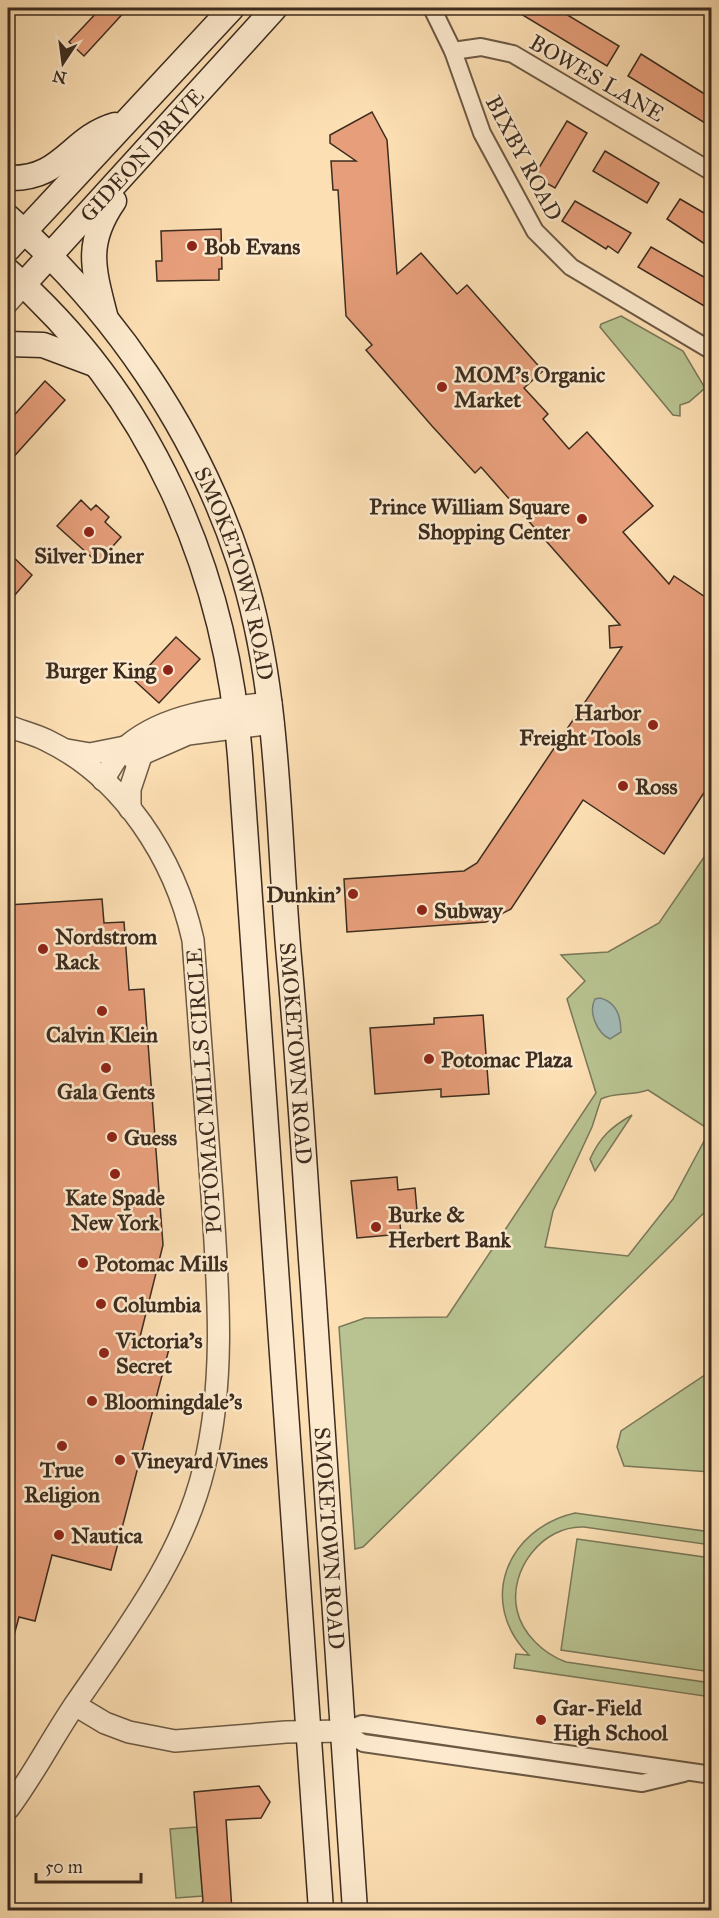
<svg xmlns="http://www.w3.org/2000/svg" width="719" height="1918" viewBox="0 0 719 1918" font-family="'IM FELL Great Primer',serif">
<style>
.green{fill:#b8c391;stroke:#7a7858;stroke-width:1.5;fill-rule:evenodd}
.water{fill:#a2bab6;stroke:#79817a;stroke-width:1.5}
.building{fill:#e79f7b;stroke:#3c2c1f;stroke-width:1.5}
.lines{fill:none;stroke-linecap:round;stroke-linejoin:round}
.minor-casing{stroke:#6c5944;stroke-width:20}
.tertiary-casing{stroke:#6c5944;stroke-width:24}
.secondary-casing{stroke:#3c2c1f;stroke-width:27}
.minor{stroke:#fdeace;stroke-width:16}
.tertiary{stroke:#fdeace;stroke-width:21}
.secondary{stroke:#fdeace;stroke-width:24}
.poi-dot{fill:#8f2418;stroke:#fdeace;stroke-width:2}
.labels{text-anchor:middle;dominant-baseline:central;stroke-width:5;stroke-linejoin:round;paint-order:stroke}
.street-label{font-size:22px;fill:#3c2c1f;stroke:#fdeace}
.poi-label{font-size:22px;font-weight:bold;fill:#3c2c1f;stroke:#fdeace;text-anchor:start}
</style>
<rect width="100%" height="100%" fill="#fcdfb3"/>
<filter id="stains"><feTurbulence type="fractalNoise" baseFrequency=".00333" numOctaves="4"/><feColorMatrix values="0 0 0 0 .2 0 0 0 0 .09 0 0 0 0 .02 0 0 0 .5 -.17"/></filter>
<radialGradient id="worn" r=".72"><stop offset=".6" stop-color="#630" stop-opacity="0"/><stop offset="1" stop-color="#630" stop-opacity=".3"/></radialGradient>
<g class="green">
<polygon points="621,316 683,351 705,388 689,402 680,405 680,416 673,415 600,327 601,324"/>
<path d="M 711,847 L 711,1206 L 363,1547 L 355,1549 L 339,1327 L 365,1318 L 447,1317 L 596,1093 L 567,999 L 585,981 L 561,955 L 608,952 L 659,923 ZM 648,1090 L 710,1130 L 673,1199 L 628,1256 L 545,1247 L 553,1211 L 592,1127 L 601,1099 C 615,1092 632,1096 648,1090 Z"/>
<path d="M 632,1115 L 595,1171 L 590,1159 C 600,1137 611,1127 632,1115 Z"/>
<polygon points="711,1371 711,1472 624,1466 617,1447 621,1431"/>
<path d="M 575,1513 L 711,1532 L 711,1545 L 584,1527 C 543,1525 508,1570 517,1610 C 522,1634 544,1654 566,1662 L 711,1683 L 711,1697 L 514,1668 L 516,1654 L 529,1655 C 477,1603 506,1529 575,1513 Z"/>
<polygon points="577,1539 711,1558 711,1672 561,1650"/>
<polygon points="197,1827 203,1896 176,1898 170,1829"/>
</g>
<path class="water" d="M 600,998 C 616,1002 621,1016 621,1032 L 610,1039 C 597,1033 588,1012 595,999 Z"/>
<g class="building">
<polygon points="101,8 128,8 84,56 69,42"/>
<polygon points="511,8 556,8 619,46 607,66"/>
<polygon points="641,54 711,98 711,112 705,123 628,76"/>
<polygon points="372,112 387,140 397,274 421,253 457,294 467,285 543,371 524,388 548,414 543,419 569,449 587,432 653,506 623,532 669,584 674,576 711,601 711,782 664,854 583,800 511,909 486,922 347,932 344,879 464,871 477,863 622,647 610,648 609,626 620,625 481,467 475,473 432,426 366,350 372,345 346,316 338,190 333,190 331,161 356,161 330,143 330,135"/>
<polygon points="567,121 587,133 555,188 534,176"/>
<polygon points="605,151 659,183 647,203 593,171"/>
<polygon points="680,199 711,217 711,248 667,219"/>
<polygon points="575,201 631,233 618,253 608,246 606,249 562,221"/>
<polygon points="221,229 222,269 219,269 219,280 157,281 156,261 162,261 161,231"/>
<polygon points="651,247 711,281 711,310 638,267"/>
<polygon points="45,381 65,400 8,463 8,422"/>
<polygon points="81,500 91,510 96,505 109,517 105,522 121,537 98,563 57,526"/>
<polygon points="8,552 32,575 8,603"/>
<polygon points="176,637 200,659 159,703 135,681"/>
<polygon points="102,899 104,923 124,922 129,990 144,989 163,1245 140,1337 170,1345 111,1570 52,1555 35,1621 19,1617 11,1646 8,1646 8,905"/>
<polygon points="483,1015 489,1094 441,1097 441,1089 375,1094 370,1028 434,1024 434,1018"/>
<polygon points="397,1177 398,1190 415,1188 417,1211 399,1213 401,1234 357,1238 351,1181"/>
<polygon points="259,1786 270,1802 261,1818 226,1820 232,1911 194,1911 203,1901 194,1792"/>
</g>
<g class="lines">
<g class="minor-casing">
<g id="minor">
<polyline points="432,8 453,51 482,133 535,231 571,267 712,351"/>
<polyline points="453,51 481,47 513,54 712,172"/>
<polyline points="343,1731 362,1724 712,1775"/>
<polyline points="343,1731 363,1743 642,1783 684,1773"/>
</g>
</g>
<g class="tertiary-casing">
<g id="tertiary">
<polyline points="8,302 23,285"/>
<path d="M 8,726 C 20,731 34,734 46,740 C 123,777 175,859 193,940 C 200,1025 206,1110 212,1195 C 218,1287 226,1378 204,1468 C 183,1556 126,1630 76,1703 C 52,1738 33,1776 8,1809"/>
<polyline points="67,750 90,754 125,747"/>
<polyline points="133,758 188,734 273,723"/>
<path d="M 103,780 C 110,770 117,754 127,746 C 166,713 223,708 271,703"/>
<polyline points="130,809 130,789 142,753"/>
<polyline points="75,1705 105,1723 129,1732 175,1741 286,1732 343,1731"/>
</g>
</g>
<g class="secondary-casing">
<g id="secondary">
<path d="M 8,178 C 63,180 70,138 115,125"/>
<path id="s1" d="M 8,217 C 112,307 196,430 239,561 C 281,689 277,825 289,958 C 299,1068 305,1178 313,1287 C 327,1495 341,1703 355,1910"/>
<polyline points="8,249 232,8"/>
<path d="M 8,271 C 150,395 226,569 240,756 L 321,1910"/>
<path id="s2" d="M 23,285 L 275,8"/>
<path d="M 105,315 C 93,268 85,243 114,201"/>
<polyline points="8,344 43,345 94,364"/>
</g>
</g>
<use href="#minor" class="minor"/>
<use href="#tertiary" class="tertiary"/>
<use href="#secondary" class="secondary"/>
</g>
<g class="poi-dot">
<circle cx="192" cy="246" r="6"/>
<circle cx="442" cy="387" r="6"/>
<circle cx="582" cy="519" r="6"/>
<circle cx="89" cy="532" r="6"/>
<circle cx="168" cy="670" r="6"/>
<circle cx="653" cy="725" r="6"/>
<circle cx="623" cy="786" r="6"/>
<circle cx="353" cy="894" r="6"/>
<circle cx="422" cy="910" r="6"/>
<circle cx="43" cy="949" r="6"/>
<circle cx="102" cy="1011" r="6"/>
<circle cx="429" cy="1059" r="6"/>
<circle cx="106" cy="1068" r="6"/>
<circle cx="112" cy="1137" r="6"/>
<circle cx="115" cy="1174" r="6"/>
<circle cx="376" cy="1227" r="6"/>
<circle cx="83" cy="1263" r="6"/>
<circle cx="101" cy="1304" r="6"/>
<circle cx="104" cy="1353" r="6"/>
<circle cx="92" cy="1401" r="6"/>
<circle cx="62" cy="1446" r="6"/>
<circle cx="120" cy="1460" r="6"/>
<circle cx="59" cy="1535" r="6"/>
<circle cx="541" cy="1720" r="6"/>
</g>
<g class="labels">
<g class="street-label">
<text transform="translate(597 78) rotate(30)">BOWES LANE</text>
<text stroke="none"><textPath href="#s2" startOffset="176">GIDEON DRIVE</textPath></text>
<text transform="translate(524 158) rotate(62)">BIXBY ROAD</text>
<text stroke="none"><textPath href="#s1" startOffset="430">SMOKETOWN ROAD</textPath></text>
<text stroke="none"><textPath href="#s1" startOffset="916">SMOKETOWN ROAD</textPath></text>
<text transform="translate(204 1091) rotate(-94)">POTOMAC MILLS CIRCLE</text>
<text stroke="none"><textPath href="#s1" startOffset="1402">SMOKETOWN ROAD</textPath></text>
</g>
<g class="poi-label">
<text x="204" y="246">Bob Evans</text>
<text x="454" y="374">MOM's Organic<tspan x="454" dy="25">Market</tspan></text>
<text x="570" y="506" text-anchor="end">Prince William Square<tspan x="570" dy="25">Shopping Center</tspan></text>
<text x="89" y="555" text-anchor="middle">Silver Diner</text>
<text x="156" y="670" text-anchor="end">Burger King</text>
<text x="641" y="712" text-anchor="end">Harbor<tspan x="641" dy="25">Freight Tools</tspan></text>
<text x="635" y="786">Ross</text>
<text x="341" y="894" text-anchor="end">Dunkin'</text>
<text x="434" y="910">Subway</text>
<text x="55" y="936">Nordstrom<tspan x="55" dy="25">Rack</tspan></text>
<text x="102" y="1034" text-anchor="middle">Calvin Klein</text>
<text x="441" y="1059">Potomac Plaza</text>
<text x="106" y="1091" text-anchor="middle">Gala Gents</text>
<text x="124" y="1137">Guess</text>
<text x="115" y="1197" text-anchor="middle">Kate Spade<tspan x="115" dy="25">New York</tspan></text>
<text x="388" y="1214">Burke &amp;<tspan x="388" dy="25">Herbert Bank</tspan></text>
<text x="95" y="1263">Potomac Mills</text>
<text x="113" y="1304">Columbia</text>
<text x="116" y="1340">Victoria's<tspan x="116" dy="25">Secret</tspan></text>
<text x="104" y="1401">Bloomingdale's</text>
<text x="132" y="1460">Vineyard Vines</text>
<text x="62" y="1469" text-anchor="middle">True<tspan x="62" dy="25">Religion</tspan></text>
<text x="71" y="1535">Nautica</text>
<text x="553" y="1707">Gar-Field<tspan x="553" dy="25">High School</tspan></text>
</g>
</g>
<rect width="719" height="1918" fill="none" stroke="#fcdfb3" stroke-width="30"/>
<rect x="9" y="9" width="701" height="1900" fill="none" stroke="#3c2c1f" stroke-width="3"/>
<rect x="15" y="15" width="689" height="1888" fill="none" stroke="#3c2c1f" stroke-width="1.5"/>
<g transform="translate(63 63) rotate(193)" stroke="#fdeace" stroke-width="4.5" paint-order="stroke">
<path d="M0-4.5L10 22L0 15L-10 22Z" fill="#3c2c1f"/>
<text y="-9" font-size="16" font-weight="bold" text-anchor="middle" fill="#3c2c1f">N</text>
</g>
<path d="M36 1873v9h105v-9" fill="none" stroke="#3c2c1f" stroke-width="3"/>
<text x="45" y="1873" font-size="18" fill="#3c2c1f" stroke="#fdeace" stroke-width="4.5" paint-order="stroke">50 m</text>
<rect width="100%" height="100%" filter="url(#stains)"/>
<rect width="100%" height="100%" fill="url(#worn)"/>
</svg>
